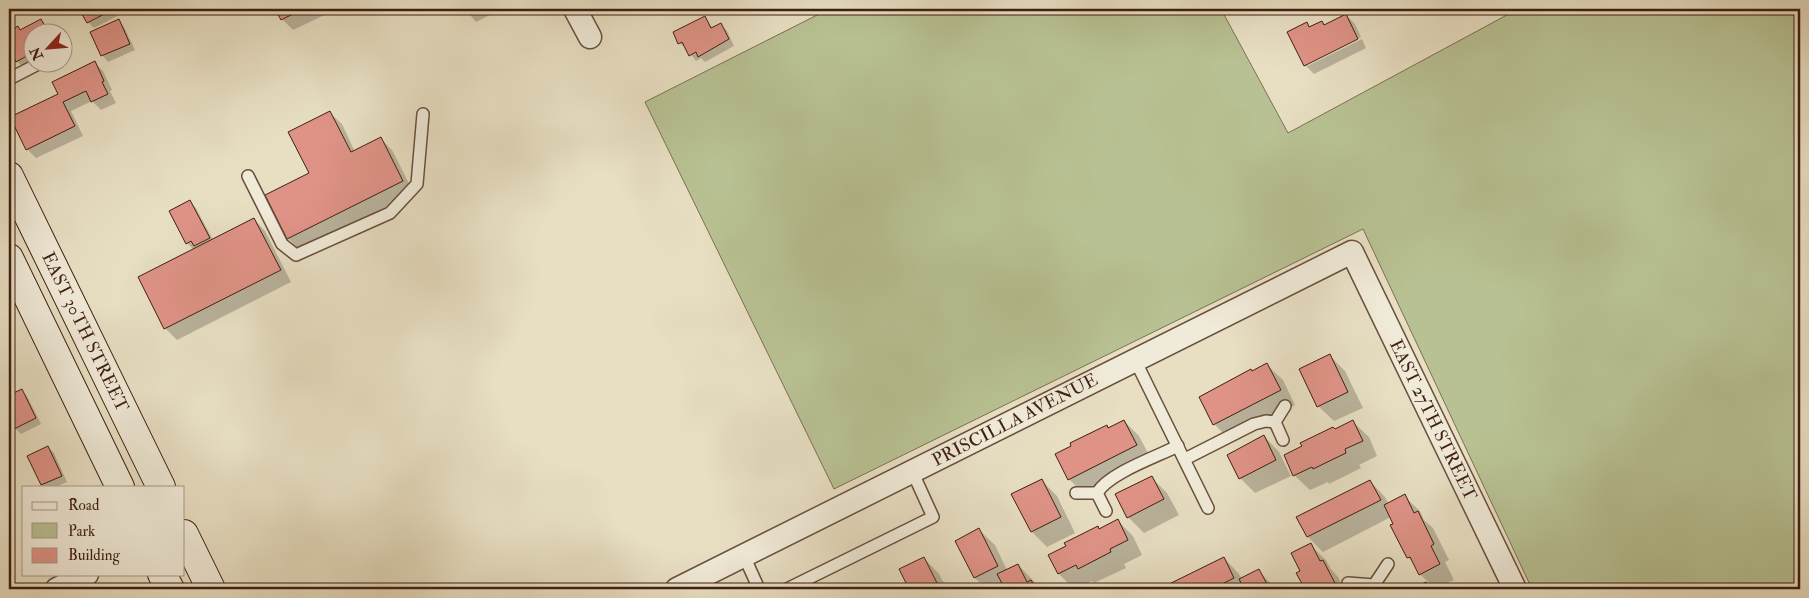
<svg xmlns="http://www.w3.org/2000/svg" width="1809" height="598" viewBox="0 0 1809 598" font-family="'IM FELL Double Pica',serif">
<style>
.green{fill:#b8c193;stroke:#7c7052}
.shadow{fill:#0003}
.building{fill:#df9387;stroke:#3f1f10}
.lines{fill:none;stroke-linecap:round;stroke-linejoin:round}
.lane-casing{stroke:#694f3d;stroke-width:14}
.street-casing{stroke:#694f3d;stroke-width:25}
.secondary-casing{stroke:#3f1f10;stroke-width:30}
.lane{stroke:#f0ead8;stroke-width:11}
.street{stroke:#f0ead8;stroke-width:22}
.secondary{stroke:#f0ead8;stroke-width:28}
.labels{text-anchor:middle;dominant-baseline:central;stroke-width:4;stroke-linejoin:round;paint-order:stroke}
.street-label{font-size:18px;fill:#3f1f10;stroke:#f0ead8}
</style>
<rect width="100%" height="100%" fill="#e8dfc3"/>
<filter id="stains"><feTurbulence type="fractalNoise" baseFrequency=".004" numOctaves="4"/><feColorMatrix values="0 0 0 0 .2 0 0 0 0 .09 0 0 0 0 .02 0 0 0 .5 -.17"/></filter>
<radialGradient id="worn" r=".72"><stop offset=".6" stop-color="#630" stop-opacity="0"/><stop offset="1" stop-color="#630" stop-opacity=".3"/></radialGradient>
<polygon class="green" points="829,9 1221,9 1288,133 1518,9 1800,9 1800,589 1532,589 1363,229 834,489 645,102"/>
<g class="shadow">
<polygon points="80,9 120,9 123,13 94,28 88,22"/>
<polygon points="277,9 337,9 293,30 282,19"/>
<polygon points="465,9 497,9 498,11 476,22"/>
<polygon points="1369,9 1382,9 1373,13"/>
<polygon points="1401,9 1413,9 1413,11 1406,14"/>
<polygon points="1346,15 1355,24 1361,37 1307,63 1307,66 1362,39 1366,48 1314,74 1305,65 1307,24 1310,28 1322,22 1325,25"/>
<polygon points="705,18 713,29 721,25 727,31 734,46 705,62 701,58 696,61 686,48 679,43"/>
<polygon points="41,20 47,26 50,32 32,32 32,62 23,67 17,61 9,44 9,32 18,28 21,31"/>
<polygon points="118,21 124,27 135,50 108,62 103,56 92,33"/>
<polygon points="94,62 103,71 112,90 110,91 116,103 101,110 92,101 71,111 83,136 36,158 27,149 59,94"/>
<polygon points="330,113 342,124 355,152 381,139 392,150 414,193 300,250 288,238"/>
<polygon points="190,202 196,208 213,240 254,219 265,231 291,282 177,340 165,328 139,277 194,250 187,243 171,212"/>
<polygon points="9,341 16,355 10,358 16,370 9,374"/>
<polygon points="1330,356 1345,371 1363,408 1334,421 1318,406"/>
<polygon points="1267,365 1283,380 1295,405 1229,439 1214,424 1253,373"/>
<polygon points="21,390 27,396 41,424 21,434 15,428 9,431 9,397"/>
<polygon points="1124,421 1139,436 1152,461 1085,495 1069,479 1109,429"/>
<polygon points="1353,422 1369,437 1377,456 1359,465 1361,468 1329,484 1328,482 1310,490 1294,475 1335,430"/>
<polygon points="1264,436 1279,452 1291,476 1255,493 1240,478"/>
<polygon points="48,447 54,453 67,482 56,487 44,487 42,485"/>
<polygon points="1151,477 1167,493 1179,515 1144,533 1128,517 1117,495"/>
<polygon points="1041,480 1057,496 1075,533 1047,547 1032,532"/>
<polygon points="1370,481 1385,497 1389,504 1404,496 1420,511 1424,520 1433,528 1449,560 1445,562 1454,580 1435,589 1420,574 1415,564 1408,557 1391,517 1323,552 1308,537"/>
<polygon points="1118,521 1133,536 1142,555 1124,564 1126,568 1094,583 1092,581 1074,589 1059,574 1099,530"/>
<polygon points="979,530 995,545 1007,570 1018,565 1033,580 1039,589 1007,589 1005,586 998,589 986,589 975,578"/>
<polygon points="1310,545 1326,560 1331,569 1338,577 1344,589 1306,589 1298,574 1302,572"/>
<polygon points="924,558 939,574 947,589 911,589 901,570"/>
<polygon points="1224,558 1239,574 1242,579 1259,571 1276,589 1162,589"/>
</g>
<g class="building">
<polygon points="79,9 114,9 87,23"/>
<polygon points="275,9 303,9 281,20"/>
<polygon points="1346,14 1358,39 1304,66 1287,32 1307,22 1309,27 1322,21 1324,25"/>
<polygon points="705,16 711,28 721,23 729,39 698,57 696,52 689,56 682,42 678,44 673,32"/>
<polygon points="41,19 48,32 32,32 32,53 16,62 9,47 9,31 18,26 20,30"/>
<polygon points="119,19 130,44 101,56 90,32"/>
<polygon points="95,61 104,81 102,82 108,94 91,102 86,91 63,102 75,126 26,150 10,117 58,94 52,82"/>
<polygon points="330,111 351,152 381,137 403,181 287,239 265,195 309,173 288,132"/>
<polygon points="190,200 210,238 194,246 191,241 186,244 169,211"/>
<polygon points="254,218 281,270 164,329 138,277"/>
<polygon points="1330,354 1348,392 1317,407 1299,369"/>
<polygon points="1267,363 1281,390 1213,425 1199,397 1251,369 1252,371"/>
<polygon points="22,389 36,418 14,429 11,422 9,423 9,395"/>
<polygon points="1124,420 1137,445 1068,480 1055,454 1071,446 1070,443 1107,425 1108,428"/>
<polygon points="1353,420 1363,441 1345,449 1346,453 1313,469 1312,467 1293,476 1284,455 1302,446 1300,443 1333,427 1335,429"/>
<polygon points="1264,435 1276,460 1239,479 1227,455"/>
<polygon points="48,446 62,476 41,485 27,456"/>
<polygon points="1152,476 1164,499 1127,518 1115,494"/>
<polygon points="1042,479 1061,517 1031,532 1011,494"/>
<polygon points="1370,480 1381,500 1307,537 1296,517"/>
<polygon points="1405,494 1414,513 1418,511 1434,544 1431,546 1440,564 1419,575 1410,557 1407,558 1390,525 1393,524 1384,505"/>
<polygon points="1118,519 1128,540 1110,549 1111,552 1078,569 1076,565 1058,574 1048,555 1066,546 1064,543 1098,526 1099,529"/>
<polygon points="979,528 998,566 974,578 955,541"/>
<polygon points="1311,543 1320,561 1323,560 1338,589 1305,589 1296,573 1300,571 1291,553"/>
<polygon points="924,557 940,589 909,589 899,569"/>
<polygon points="1224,557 1234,578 1212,589 1159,589"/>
<polygon points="1018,564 1027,582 1031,580 1036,589 1005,589 997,574"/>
<polygon points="1259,569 1269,588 1272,587 1274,589 1244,589 1239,579"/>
<polygon points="1426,582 1430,589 1412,589"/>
</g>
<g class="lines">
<g class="lane-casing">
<g id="lane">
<polyline points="9,79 42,62"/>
<polyline points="248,176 282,244 296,255 390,213 417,184 423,114"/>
<polyline points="1135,360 1208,508"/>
<polyline points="1275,422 1283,440"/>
<polyline points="1275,422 1285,406"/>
<polyline points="1185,459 1254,424 1266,421 1275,422"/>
<polyline points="1076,493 1097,493"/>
<path d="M 1097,493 C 1109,473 1156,457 1178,446"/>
<polyline points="1097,493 1106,511"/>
<polyline points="744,556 759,589"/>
<polyline points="1348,583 1374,585"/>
<polyline points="1374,585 1388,564"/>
<polyline points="787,589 933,517 912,471"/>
</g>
</g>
<g class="street-casing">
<g id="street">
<polyline points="575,9 590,37"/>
<polyline points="57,589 87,574"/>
<polyline points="677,589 1352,252 1515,589"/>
</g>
</g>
<g class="secondary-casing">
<g id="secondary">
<polyline points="9,176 161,487"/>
<polyline points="9,258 120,487"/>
<polyline points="184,534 211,589"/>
<polyline points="162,574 170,589"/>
</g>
</g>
<use href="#lane" class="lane"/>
<use href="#street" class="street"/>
<use href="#secondary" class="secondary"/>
</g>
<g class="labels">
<g class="street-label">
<text transform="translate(85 332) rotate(64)">EAST 30TH STREET</text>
<text transform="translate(1015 420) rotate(-27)">PRISCILLA AVENUE</text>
<text transform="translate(1433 420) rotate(64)">EAST 27TH STREET</text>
</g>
</g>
<rect width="1809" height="598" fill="none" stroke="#e8dfc3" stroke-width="30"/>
<rect x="10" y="10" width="1789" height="578" fill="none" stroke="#3f1f10" stroke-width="2.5"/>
<rect x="15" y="15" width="1779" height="568" fill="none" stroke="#3f1f10"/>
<rect x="22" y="486" width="162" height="90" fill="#f0ead8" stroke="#a99988"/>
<rect x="32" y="502" width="25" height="8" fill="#f0ead8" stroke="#a99988"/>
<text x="68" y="510" font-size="15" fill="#3f1f10">Road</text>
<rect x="32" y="523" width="25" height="15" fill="#b8c193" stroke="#a99988"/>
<text x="68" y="536" font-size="15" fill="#3f1f10">Park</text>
<rect x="32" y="548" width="25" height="15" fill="#df9387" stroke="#a99988"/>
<text x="68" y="560" font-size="15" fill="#3f1f10">Building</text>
<g transform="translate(48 48) rotate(244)"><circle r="24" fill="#f0ead8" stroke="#a99988"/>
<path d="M0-4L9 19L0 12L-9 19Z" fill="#8f2418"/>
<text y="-8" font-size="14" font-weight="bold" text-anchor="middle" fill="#3f1f10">N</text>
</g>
<rect width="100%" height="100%" filter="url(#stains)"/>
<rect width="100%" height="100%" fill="url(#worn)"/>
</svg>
